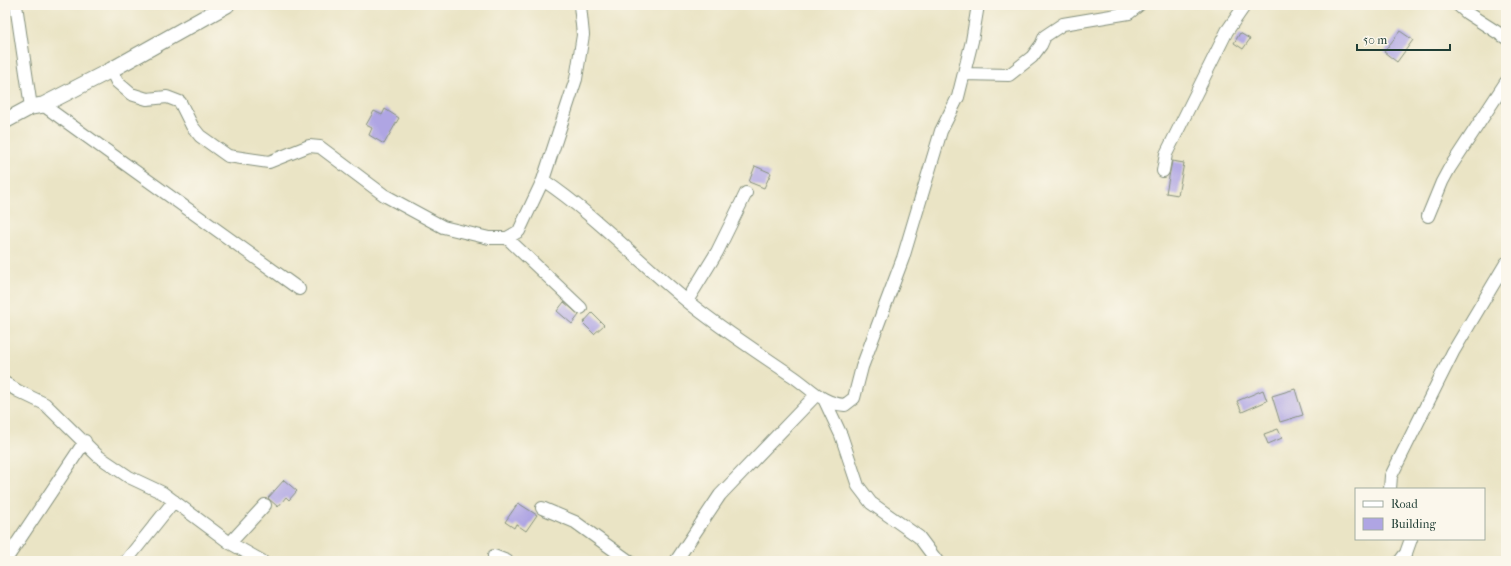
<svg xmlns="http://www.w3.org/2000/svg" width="1511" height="566" font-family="'IM FELL French Canon',serif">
<rect width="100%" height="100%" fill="#fbf7ec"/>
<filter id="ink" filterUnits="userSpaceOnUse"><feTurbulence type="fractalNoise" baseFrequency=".025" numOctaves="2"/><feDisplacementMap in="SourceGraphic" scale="8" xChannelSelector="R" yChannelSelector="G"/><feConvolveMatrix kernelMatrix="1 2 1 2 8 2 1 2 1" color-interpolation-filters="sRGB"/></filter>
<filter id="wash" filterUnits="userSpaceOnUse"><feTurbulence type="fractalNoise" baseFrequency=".012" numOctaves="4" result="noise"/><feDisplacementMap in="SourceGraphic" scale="16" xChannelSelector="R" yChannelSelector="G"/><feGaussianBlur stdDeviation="0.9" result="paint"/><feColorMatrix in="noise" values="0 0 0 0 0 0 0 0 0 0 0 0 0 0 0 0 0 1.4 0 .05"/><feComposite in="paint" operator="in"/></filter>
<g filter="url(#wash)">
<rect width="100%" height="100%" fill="#eae4c5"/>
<g id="blocks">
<!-- building -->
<path fill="#afa5e3" d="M 1400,31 L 1413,40 L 1397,62 L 1384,52 Z
M 1240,33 L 1250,39 L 1243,49 L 1234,43 Z
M 385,109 L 399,118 L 384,144 L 369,135 L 372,128 L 366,125 L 374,111 L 382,115 Z
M 1172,161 L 1184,163 L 1178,195 L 1166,193 Z
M 755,166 L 771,173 L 764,188 L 749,182 Z
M 564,302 L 579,315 L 572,324 L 557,311 Z
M 592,313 L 604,325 L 594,334 L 583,323 Z
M 1295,389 L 1303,415 L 1280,422 L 1272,396 Z
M 1263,390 L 1267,401 L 1242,412 L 1237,401 Z
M 1278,429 L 1282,438 L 1268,444 L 1264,434 Z
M 284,480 L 297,491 L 289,500 L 286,497 L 278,507 L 268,498 Z
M 518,503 L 537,515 L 526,531 L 516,524 L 514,528 L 505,522 Z"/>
</g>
</g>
<g filter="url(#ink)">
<use href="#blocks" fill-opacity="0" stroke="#84907c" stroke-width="1"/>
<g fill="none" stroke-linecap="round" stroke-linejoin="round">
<defs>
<path id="minor" d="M 16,5 L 31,107
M 1458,5 L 1467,13 L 1506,38
M 111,70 L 117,82 L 131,94 L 147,99 L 167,97 L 180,102 L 192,126 L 200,136 L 228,156 L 269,162 L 309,146 L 320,147 L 384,195 L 443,227 L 489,238 L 507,238 L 519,231 L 543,180 L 576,79 L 583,35 L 580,5
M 964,74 L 1009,75 L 1032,57 L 1041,45 L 1045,36 L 1063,24 L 1129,13 L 1139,5
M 43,105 L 299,289
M 1163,171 L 1166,154 L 1227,31 L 1245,5
M 543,180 C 595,215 638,261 687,301 C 720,328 756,351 791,375 C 811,388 820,403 845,405 L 854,398 L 862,367 L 903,258 L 941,131 L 958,97 L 972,41 L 978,5
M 1428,216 L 1442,182 L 1449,169 L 1506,82
M 507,238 L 581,308
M 687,301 L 717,252 L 746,193
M 5,383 L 18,391 L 45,404 L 98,456 L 129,477 L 163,493 L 230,543 L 262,561
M 825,401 L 841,435 L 858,486 L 871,503 L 919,537 L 937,561
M 1390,489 L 1391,476 L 1453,352 L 1506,263
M 542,508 L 575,522 L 629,561
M 230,543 L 265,505
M 494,556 L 507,561
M 5,561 L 85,441
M 126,561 L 174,501
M 676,561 L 720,495 L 816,395
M 1400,561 L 1406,553 L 1411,539"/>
<path id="tertiary" d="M 5,121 L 31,107 L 43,105 L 111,70 L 227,5"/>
</defs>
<!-- minor casing -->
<use href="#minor" stroke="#84907c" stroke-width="14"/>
<!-- tertiary casing -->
<use href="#tertiary" stroke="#84907c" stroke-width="17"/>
<!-- minor -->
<use href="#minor" stroke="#fff" stroke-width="12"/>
<!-- tertiary -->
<use href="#tertiary" stroke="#fff" stroke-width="15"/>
</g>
</g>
<!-- margin -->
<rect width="1511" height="566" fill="none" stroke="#fbf7ec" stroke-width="20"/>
<!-- legend -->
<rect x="1355" y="488" width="130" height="52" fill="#fbf7ec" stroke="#a3ada2"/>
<rect x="1363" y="501" width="20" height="6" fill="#ffffff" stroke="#a3ada2"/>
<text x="1391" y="508" font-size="12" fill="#1f3d34">Road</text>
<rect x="1363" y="518" width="20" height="12" fill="#afa5e3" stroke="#a3ada2"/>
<text x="1391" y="528" font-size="12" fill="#1f3d34">Building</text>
<!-- scale -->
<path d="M1357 44v6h93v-6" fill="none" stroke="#1f3d34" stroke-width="2"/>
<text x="1363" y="44" font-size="12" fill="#1f3d34" stroke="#fbf7ec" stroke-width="3" paint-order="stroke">50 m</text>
</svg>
